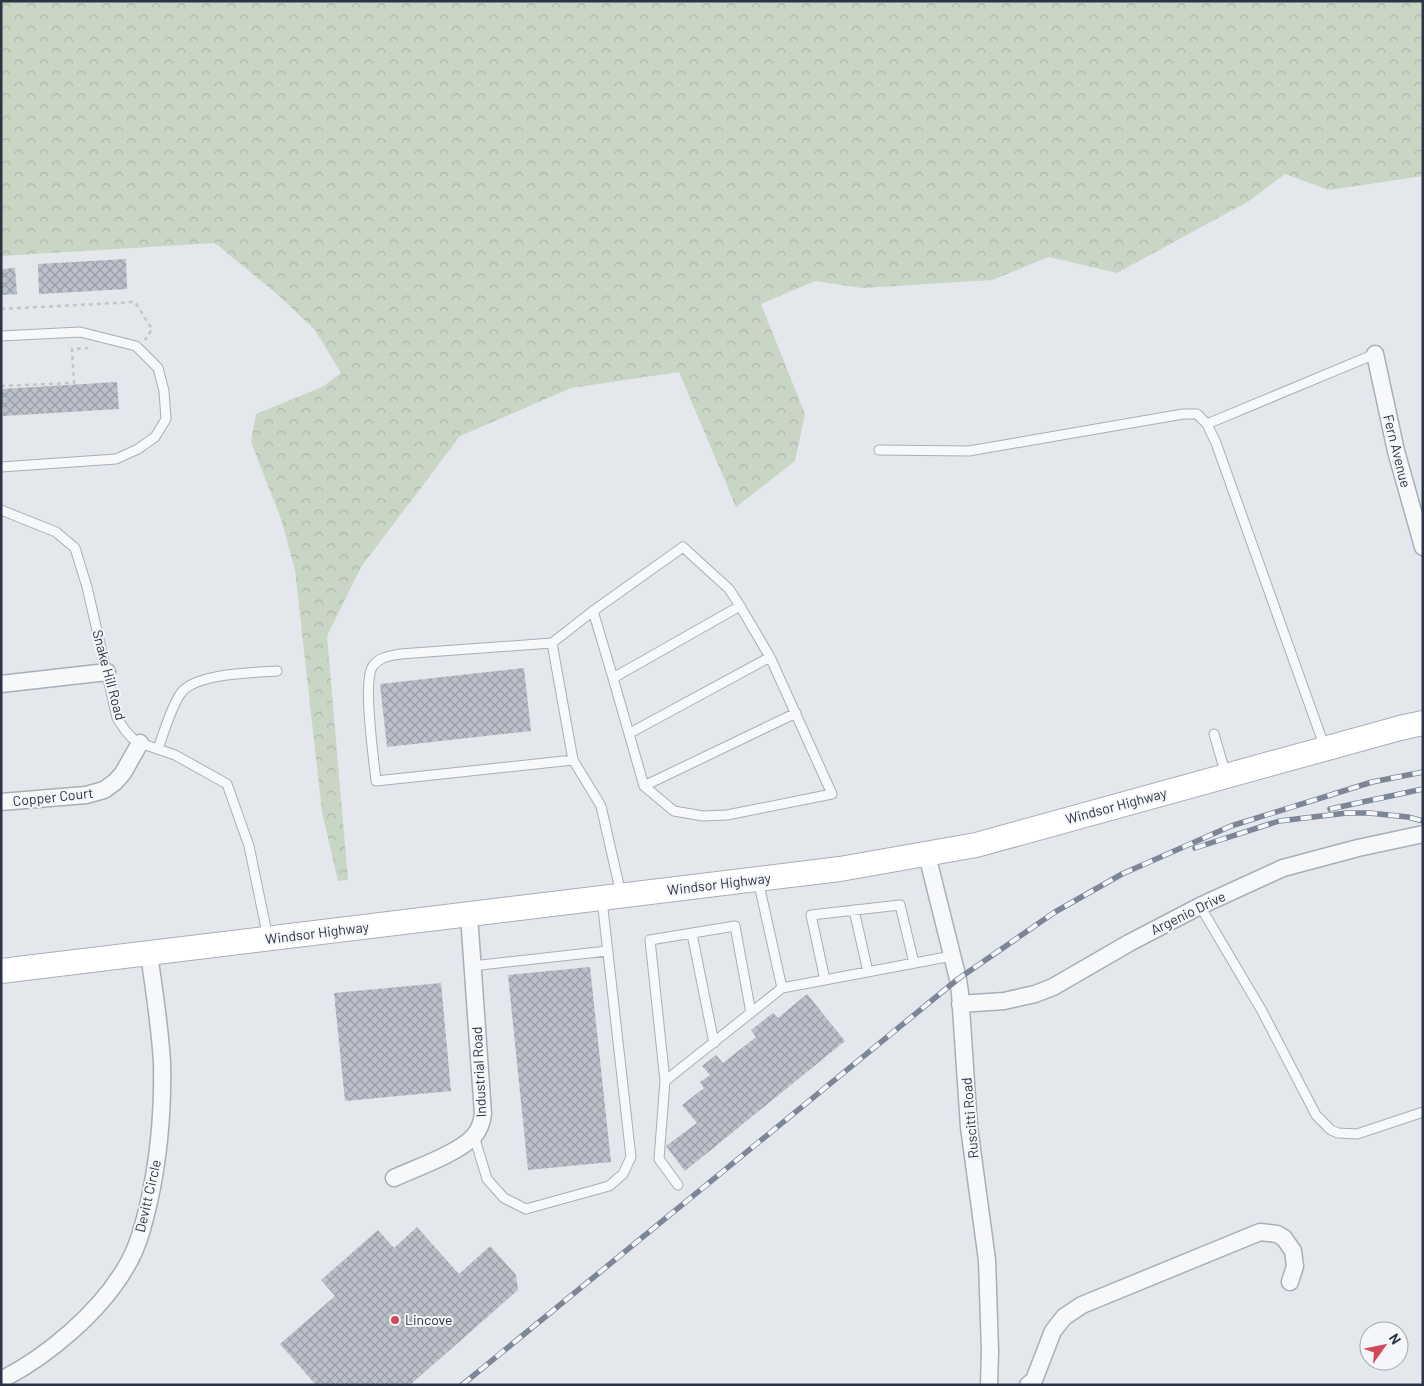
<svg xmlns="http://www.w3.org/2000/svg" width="1424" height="1386" font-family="Barlow,sans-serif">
<defs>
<pattern id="forest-crowns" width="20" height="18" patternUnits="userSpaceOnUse" patternTransform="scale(1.25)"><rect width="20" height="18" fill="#c9d6c5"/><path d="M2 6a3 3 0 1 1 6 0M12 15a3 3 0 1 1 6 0" fill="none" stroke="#adb8ab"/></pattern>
<pattern id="building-cross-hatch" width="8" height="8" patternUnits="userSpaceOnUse" patternTransform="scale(1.25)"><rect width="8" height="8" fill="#bbc0ca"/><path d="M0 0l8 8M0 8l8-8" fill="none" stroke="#989da6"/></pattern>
</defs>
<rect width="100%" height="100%" fill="#e4e7ec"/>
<!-- forest -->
<path fill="url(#forest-crowns)" d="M 1,1 L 1423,1 L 1423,176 L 1329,190 L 1285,174 L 1249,201 L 1117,273 L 1049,257 L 992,280 L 862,288 L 815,281 L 761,304 L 805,414 L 795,461 L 736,507 L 679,372 L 571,388 L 460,436 L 361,567 L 327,636 L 348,880 L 338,881 L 322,812 L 295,570 L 281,519 L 251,442 L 256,414 L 322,387 L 341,373 L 315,330 L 278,295 L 215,243 L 1,256 Z"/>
<!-- building -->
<path fill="url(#building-cross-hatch)" d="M 126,259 L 127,289 L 39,294 L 38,264 Z
M 15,268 L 17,294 L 1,295 L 1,269 Z
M 117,382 L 119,409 L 3,416 L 1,389 Z
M 524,668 L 531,731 L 387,747 L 380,684 Z
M 590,967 L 611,1162 L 528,1170 L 508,975 Z
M 441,983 L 451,1091 L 345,1101 L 334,993 Z
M 807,994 L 845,1041 L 685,1171 L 666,1146 L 697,1123 L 682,1105 L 704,1088 L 700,1082 L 710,1075 L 702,1066 L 716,1055 L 723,1063 L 756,1037 L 751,1030 L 773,1013 L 778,1018 Z
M 417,1227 L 459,1274 L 490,1246 L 516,1275 L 518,1290 L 410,1385 L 316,1385 L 280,1344 L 335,1296 L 321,1280 L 378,1230 L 394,1248 Z"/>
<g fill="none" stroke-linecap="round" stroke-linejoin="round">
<defs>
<path id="service" d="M 1,336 L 80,332 L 136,346 L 158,368 L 164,391 L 166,419 L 155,437 L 138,449 L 116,459 L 1,467
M 1207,424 L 1375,354
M 879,450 L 969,451 L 1183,414 L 1197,414 L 1207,424 L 1216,443 L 1325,748
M 1,510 L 56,532 L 75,548 L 87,587 L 117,718 L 125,730 L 132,738 L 140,743 L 175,755 L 227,784 L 249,846 L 268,938
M 593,611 L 613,678
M 552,643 L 400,654 C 390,656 379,657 373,666 C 362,680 374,760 376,781 L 573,760
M 630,733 L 770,657
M 1214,734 L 1226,775
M 158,749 C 164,732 171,707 181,693 C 196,673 253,673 277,671
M 644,786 L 796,713
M 758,880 L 782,988 L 952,956
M 621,894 L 601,806 L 573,760 L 552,643 L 593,611 L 683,547 L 729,589 L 740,606 L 770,657 L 832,794 L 727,815 L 703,816 L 674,811 L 644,786 L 613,678 L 740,606
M 1200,906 L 1262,1011 L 1316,1115 L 1331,1130 L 1338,1133 L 1357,1134 L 1423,1112
M 854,910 L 868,972
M 692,934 L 714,1043
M 472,966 L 607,951
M 825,980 L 811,915 L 900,905 L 914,963
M 751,1013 L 735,926 L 650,940 L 665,1081 L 782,988
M 665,1081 L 659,1159 L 678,1185
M 474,1136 L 487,1179 L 504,1198 L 526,1209 L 609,1186 L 623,1174 L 631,1157 L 602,900"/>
<path id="minor" d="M 1375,354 L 1396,451 L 1423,547
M 1,684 L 107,672
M 1,802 L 86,795 L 104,790 L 115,782 L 123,773 L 140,743
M 927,855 L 958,979 L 960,993 L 969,1127 L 987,1260 L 990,1351 L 989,1385
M 960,1004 L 1004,1001 L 1035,994 L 1053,987 L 1129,943 L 1200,906 L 1283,868 L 1358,848 L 1423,834
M 394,1178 C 416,1168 459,1153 474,1136 C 480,1129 482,1122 483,1114 L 469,915
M 1,1380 C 48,1356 100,1312 126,1267 C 138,1248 144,1223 149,1202 C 159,1157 163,1109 162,1063 C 160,1026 154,990 149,954
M 1028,1385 L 1034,1380 L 1053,1331 L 1064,1317 L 1082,1305 L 1260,1232 L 1277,1234 L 1284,1238 L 1293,1251 L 1295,1266 L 1290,1282"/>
<path id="secondary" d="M 1,971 L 840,869 L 976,845 L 1400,728 L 1423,723"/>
</defs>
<!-- service casing -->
<use href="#service" stroke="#a9aeb7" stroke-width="11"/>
<!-- minor casing -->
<use href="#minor" stroke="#a9aeb7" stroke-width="19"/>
<!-- secondary casing -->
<use href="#secondary" stroke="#a9aeb7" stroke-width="26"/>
<!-- path -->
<path stroke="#c2c5cb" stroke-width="2.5" stroke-dasharray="4 4" stroke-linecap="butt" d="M 1,309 L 135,302 L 152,329 L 145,340
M 1,386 L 74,383 L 72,349 L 88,348"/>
<!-- service -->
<use href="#service" stroke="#f7f8fa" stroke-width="9"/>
<!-- minor -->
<use href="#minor" stroke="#f7f8fa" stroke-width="16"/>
<!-- secondary -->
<use href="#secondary" stroke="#fff" stroke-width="24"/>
<defs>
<path id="rail" d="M 1330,809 L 1423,789
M 1195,848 L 1279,821 L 1347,813 L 1369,813 L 1408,817 L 1423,821
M 462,1385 L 958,979 L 1055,912 L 1122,874 L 1231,826 L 1372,782 L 1423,772"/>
</defs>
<!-- rail casing -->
<use href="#rail" stroke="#7d8696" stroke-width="5.5"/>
<!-- rail -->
<use href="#rail" stroke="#f4f6f9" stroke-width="4" stroke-dasharray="11" stroke-linecap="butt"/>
</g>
<!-- markers -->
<circle fill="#d1495b" stroke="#f4f6f9" stroke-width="2" cx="395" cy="1320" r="5"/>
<g text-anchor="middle" stroke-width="4" stroke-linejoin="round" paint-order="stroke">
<!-- street labels -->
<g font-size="14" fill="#2b3445" stroke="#f4f6f9">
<text transform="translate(1397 451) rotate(76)" y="5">Fern Avenue</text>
<text transform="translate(109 675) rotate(75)" y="5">Snake Hill Road</text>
<text transform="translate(53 797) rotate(-6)" y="5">Copper Court</text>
<text transform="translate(1116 806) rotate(-15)" y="5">Windsor Highway</text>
<text transform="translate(719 884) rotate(-7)" y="5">Windsor Highway</text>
<text transform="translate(1188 913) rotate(-26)" y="5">Argenio Drive</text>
<text transform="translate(317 933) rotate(-7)" y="5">Windsor Highway</text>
<text transform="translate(479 1072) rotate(-93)" y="5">Industrial Road</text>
<text transform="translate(970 1118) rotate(-95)" y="5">Ruscitti Road</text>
<text transform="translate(148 1196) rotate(-77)" y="5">Devitt Circle</text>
</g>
<!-- poi labels -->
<g font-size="14" fill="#2b3445" stroke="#f4f6f9" text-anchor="start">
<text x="405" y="1325">Lincove</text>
</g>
</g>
<!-- border -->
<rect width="1424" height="1386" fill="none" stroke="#2b3445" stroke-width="5"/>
<!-- north arrow -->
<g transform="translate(1384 1346) rotate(57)"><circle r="24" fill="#f4f6f9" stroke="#a4a8b1"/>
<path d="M0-4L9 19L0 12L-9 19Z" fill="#d1495b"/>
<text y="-8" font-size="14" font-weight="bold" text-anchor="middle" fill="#2b3445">N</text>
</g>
</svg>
